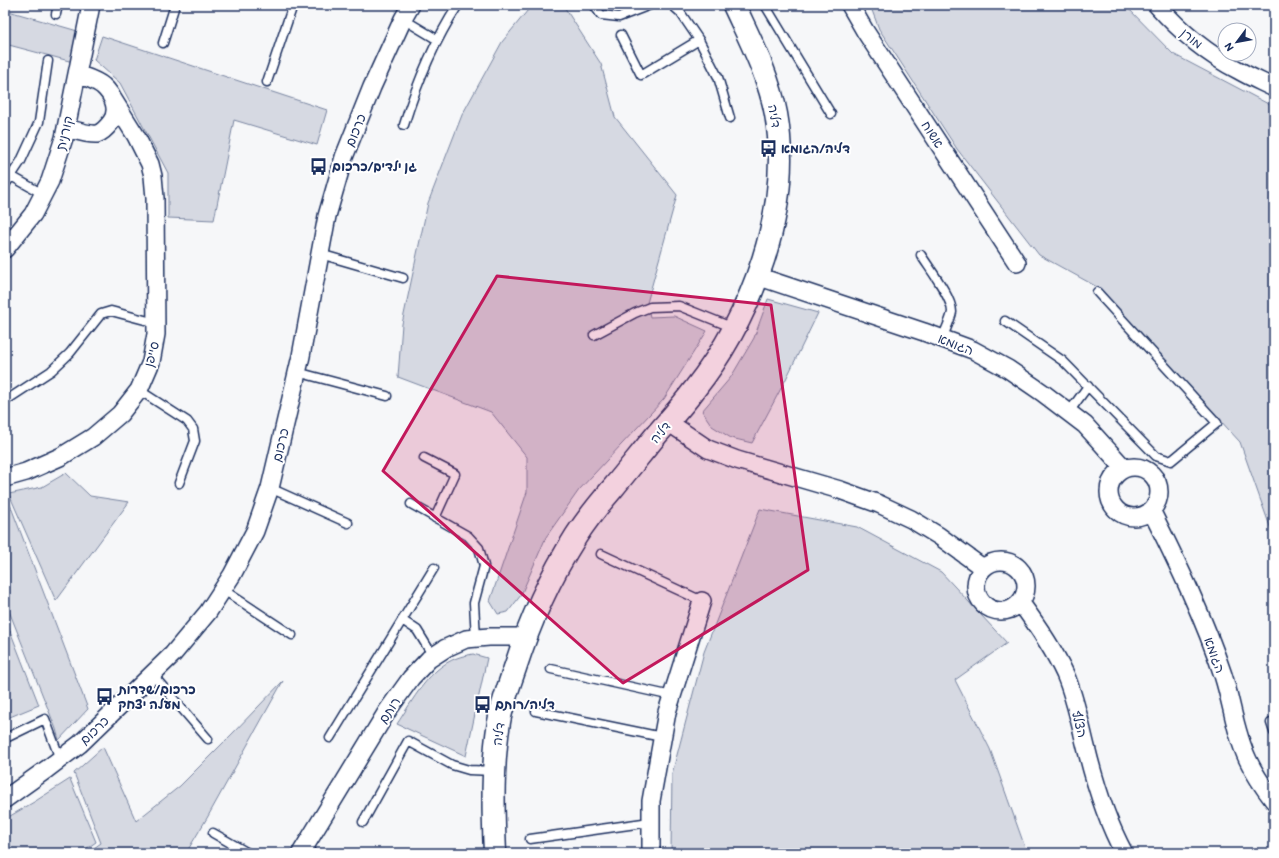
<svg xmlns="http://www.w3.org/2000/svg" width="1279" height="858" font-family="Itim,'Playpen Sans Hebrew',sans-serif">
<rect width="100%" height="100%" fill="#f6f7f9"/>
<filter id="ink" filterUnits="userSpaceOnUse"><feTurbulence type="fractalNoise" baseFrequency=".025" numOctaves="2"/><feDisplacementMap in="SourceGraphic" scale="8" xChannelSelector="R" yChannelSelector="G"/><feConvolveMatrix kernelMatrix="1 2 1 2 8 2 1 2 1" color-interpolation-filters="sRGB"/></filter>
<g filter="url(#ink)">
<!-- green -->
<path fill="#d6d9e2" stroke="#7884a0" d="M 532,5 L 563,5 L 601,64 L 615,117 L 677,195 L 647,303 L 650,317 L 674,316 L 707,331 L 664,399 L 579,490 L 546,537 L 521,595 L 508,612 L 498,614 L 490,601 L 527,492 L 527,457 L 491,412 L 398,377 L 402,324 L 428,203 L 462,115 L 502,42 Z
M 870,5 L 1125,5 L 1173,54 L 1274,107 L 1274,538 L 1240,442 L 1099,288 L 1039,255 L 957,149 L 879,29 Z
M 5,10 L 81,32 L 73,62 L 5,44 Z
M 102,36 L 327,110 L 317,145 L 234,120 L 214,220 L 168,218 L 168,173 L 120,83 L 94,60 Z
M 768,299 L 818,313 L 786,379 L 752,443 L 731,438 L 712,426 L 702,411 L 731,377 L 754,338 Z
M 66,473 L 90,496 L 129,502 L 56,601 L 9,494 L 42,487 Z
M 5,494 L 6,494 L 88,709 L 59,740 L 56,729 L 5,601 Z
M 760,509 L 857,527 L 941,572 L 1007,643 L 955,680 L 990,749 L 1027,853 L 671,853 L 672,774 L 704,652 Z
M 5,618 L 39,705 L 5,719 Z
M 473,654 L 487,658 L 466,756 L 397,724 C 413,700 429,668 457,658 C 462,656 468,655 473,654 Z
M 283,681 L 207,818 L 186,853 L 87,853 L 101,843 L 74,773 L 103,747 L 136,821 L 180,786 L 232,734 Z
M 70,779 L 96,842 L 80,853 L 8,853 L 5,847 L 5,819 L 34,802 Z"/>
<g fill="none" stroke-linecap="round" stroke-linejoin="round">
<defs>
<path id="lane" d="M 594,5 L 601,15 L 619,17 L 650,5
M 672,5 L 680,12 L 699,40 L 718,77 L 730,118
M 765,5 L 831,114
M 56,14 L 58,5
M 403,19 L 438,40
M 621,35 L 641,75 L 699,40
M 163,43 L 175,5
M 267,82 L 293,5
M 404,125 C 417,83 434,42 458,5
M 11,176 L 43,194
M 5,185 L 21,161 L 39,122 L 48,61
M 320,254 L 403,278
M 921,255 C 929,268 952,297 952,312 C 951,319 945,331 942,339
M 1005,321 L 1063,361 L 1156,456 L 1171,461 L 1217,423 L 1097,292
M 594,335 L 635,313 L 650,307 L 679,306 L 734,328
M 297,372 L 387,396
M 139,390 L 187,421 L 193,429 L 195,441 L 179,483
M 5,401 L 51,371 L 70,353 L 101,314 L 111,311 L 156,323
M 1069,412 L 1088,386
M 424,458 L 455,474 L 435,518
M 270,488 L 348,523
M 411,504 L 468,536 L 479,548 L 484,566 L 474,603 L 476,638
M 601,554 L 702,601
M 222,589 L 292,635
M 402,620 L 417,630 L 433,656
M 551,669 L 672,696
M 152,674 L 208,739
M 536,711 L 662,737
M 1271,723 L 1274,732
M 5,737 L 8,737 L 45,719 L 60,759
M 330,738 L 434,568
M 363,822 L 408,741 L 452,765 L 469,770 L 494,771
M 213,833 L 248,853
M 530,839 L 650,822"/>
<path id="street" d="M 850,5 L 865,31 L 1017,263
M 1157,5 C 1180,31 1207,54 1238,70 C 1250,77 1262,82 1274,88
M 66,128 C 74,130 89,135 97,134 C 103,132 108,126 111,122 C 120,110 113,95 103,86 C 96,80 85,77 77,74
M 5,249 L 33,214 L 50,181 L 64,138 L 91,5
M 757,276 L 924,332 L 973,350 L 1008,369 L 1043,393 L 1085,425 L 1124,468
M 668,422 L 708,449 L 737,460 L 840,490 L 879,504 L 911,519 L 939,536 L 983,568
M1109 492a25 25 0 1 1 50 0a25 25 0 1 1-50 0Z
M 5,478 L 26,472 L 62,456 L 93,437 L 120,414 L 139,390 L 151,362 L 156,334 L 155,198 L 153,176 L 150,164 L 136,136 L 111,96
M 1151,510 C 1178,564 1204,618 1223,675 C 1232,703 1235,733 1248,760 C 1255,775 1264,788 1274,801
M976 586a25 25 0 1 1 50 0a25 25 0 1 1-50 0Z
M 1020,602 C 1037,625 1053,648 1065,674 C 1075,697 1080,723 1086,747 C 1095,784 1106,820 1124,853
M 5,799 L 47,769 L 80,744 L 173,654 L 208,612 L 232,575 L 255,531 L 270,488 L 301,356 L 327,216 L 344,157 L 372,87 L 403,19 L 411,5
M 301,853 L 388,710 L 411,678 L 429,659 L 446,648 L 466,639 L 489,637 L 526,637
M 651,853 L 651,801 L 667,712 L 702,601"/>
<path id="secondary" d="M 495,853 C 493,809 492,765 499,722 C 502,704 509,685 515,668 C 530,621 550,577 576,536 C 587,519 600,503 613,488 C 628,470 643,451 658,433 C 670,419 683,405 694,390 C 752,317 793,208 776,114 C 769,76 750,40 734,5"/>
</defs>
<!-- lane casing -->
<use href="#lane" stroke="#1b2f5e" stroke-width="11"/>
<!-- street casing -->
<use href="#street" stroke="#1b2f5e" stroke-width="20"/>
<!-- secondary casing -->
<use href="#secondary" stroke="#1b2f5e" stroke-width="25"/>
<!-- lane -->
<use href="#lane" stroke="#fff" stroke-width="8"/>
<!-- street -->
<use href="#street" stroke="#fff" stroke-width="17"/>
<!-- secondary -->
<use href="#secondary" stroke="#fff" stroke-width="22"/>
</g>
</g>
<!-- marked area -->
<path fill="#c2185b" fill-opacity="0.2" stroke="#c2185b" stroke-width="3" stroke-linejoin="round" d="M 497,276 L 771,305 L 808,570 L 623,683 L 383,471 Z"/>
<!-- icons -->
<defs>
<symbol id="bus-bare" viewBox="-9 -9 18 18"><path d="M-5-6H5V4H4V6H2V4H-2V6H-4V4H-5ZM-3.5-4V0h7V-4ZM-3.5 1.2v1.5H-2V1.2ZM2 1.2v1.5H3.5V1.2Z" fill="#1b2f5e" stroke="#fff" stroke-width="2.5" paint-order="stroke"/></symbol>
</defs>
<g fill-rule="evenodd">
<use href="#bus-bare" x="756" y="136" width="25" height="25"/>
<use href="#bus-bare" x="306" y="154" width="25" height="25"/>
<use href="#bus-bare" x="92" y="684" width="25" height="25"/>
<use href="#bus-bare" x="470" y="692" width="25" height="25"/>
</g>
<g text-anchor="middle" stroke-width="4" stroke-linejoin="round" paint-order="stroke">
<!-- street labels -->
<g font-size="13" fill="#1b2f5e" stroke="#fff">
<text transform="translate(1192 38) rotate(39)" y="5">מורן</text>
<text transform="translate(775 116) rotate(80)" y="5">דליה</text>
<text transform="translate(355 130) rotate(-68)" y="5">כרכום</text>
<text transform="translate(64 133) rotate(-76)" y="5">קורנית</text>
<text transform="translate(933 134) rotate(57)" y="5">אשוח</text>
<text transform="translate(956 344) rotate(21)" y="5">הגומא</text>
<text transform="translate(151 354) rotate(-75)" y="5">סייפן</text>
<text transform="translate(660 432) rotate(-50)" y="5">דליה</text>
<text transform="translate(280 445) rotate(-77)" y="5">כרכום</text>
<text transform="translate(1215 655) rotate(70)" y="5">הגומא</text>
<text transform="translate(389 710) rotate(-57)" y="5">רותם</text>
<text transform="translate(1080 724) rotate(76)" y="5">הצלף</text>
<text transform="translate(94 730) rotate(-44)" y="5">כרכום</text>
<text transform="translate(498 734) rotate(-82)" y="5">דליה</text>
</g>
<!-- poi labels -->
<g font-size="13" font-weight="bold" fill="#1b2f5e" stroke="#fff" text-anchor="start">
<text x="781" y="153">דליה/הגומא</text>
<text x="332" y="171">גן ילדים/כרכום</text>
<text x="118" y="694">כרכום/שדרות<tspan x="118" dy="15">מעלה יצחק</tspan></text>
<text x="495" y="709">דליה/רותם</text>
</g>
</g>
<!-- margin -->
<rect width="1279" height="858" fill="none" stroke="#fff" stroke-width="20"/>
<rect x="10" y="10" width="1259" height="838" fill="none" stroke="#1b2f5e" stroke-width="1.5" filter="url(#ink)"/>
<!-- north arrow -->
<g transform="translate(1237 42) rotate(238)"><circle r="19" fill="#ffffff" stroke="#a4acbf"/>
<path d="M0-3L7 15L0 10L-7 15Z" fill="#1b2f5e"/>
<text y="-6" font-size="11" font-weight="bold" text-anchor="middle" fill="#1b2f5e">N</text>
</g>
</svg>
